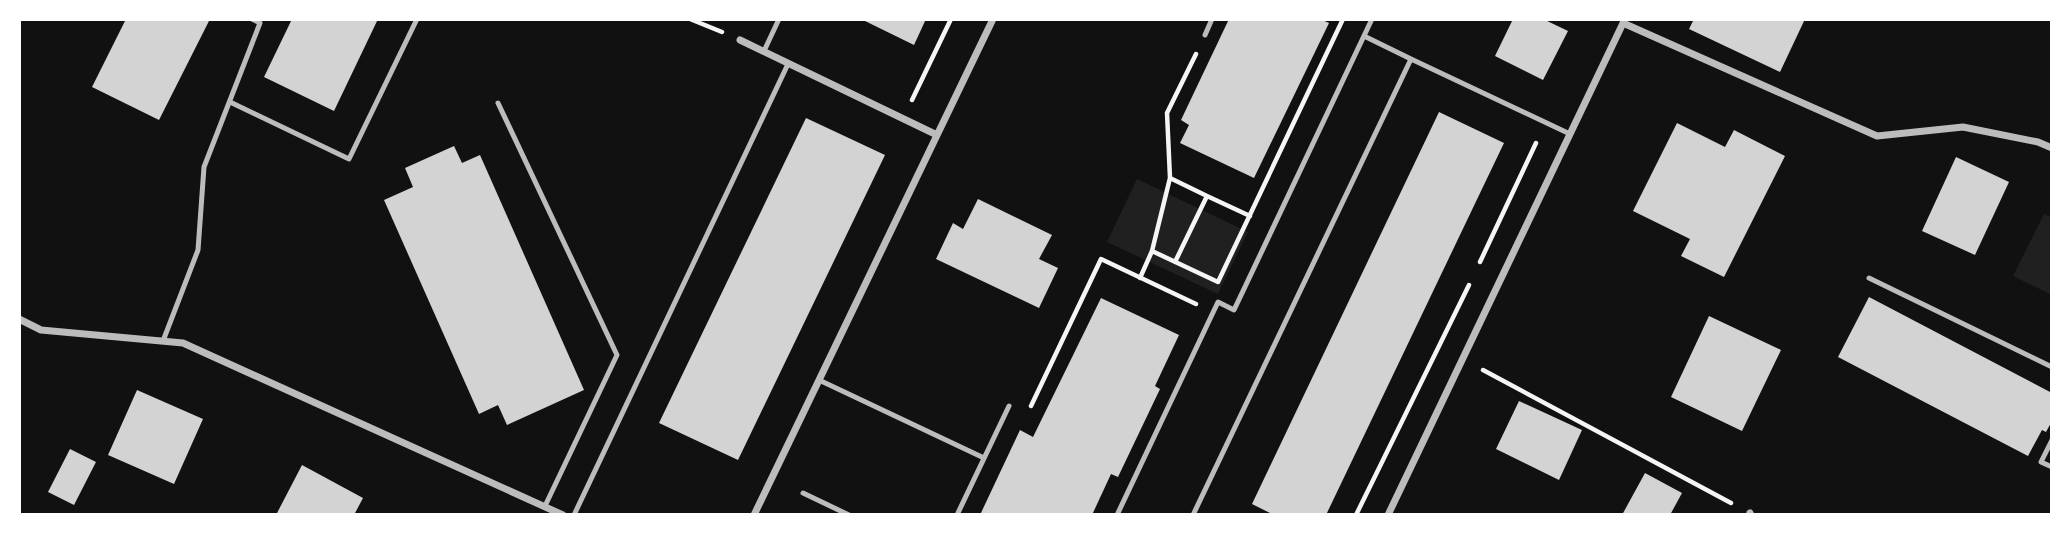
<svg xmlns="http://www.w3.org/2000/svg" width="2071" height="534" font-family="'Sofia Sans Condensed',sans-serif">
<rect width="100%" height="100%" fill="#111"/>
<!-- green -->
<path fill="#202020" d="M 1137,179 L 1248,232 L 1218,294 L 1107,242 Z
M 2044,214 L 2052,218 L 2052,295 L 2013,276 Z"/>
<!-- building -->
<path fill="#d3d3d3" d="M 126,19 L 209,21 L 159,120 L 92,87 Z
M 292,19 L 378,19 L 334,111 L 264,77 Z
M 866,19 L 926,19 L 914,45 L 865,21 Z
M 1229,19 L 1320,19 L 1329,23 L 1254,178 L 1180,143 L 1189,125 L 1181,120 Z
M 1513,19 L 1543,19 L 1568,31 L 1543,80 L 1495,56 Z
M 1694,19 L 1805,19 L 1780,72 L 1689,29 Z
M 1439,112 L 1504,143 L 1326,515 L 1274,515 L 1252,504 Z
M 806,118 L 885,155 L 738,460 L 659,423 Z
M 1677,123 L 1725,147 L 1734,130 L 1785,156 L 1724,277 L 1681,256 L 1690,239 L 1633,211 Z
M 454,146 L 462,163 L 480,155 L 584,390 L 507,425 L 498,405 L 479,414 L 384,200 L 413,187 L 405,168 Z
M 1956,157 L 2009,182 L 1975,255 L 1922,231 Z
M 978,199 L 1052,235 L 1039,259 L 1058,268 L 1039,308 L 936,259 L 953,223 L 963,229 Z
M 1869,297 L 2052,393 L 2052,421 L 2046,432 L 2042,430 L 2028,456 L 1838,357 Z
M 1101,298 L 1179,335 L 1155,386 L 1160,389 L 1118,477 L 1111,474 L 1092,515 L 980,515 L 1020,430 L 1033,437 Z
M 1709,316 L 1781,350 L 1742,431 L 1671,397 Z
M 137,390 L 203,419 L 174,484 L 108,455 Z
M 1519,401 L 1582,430 L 1559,480 L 1496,449 Z
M 70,449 L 96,462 L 74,505 L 48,492 Z
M 302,465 L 363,498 L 354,515 L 276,515 Z
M 1645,473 L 1682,493 L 1670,515 L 1622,515 Z"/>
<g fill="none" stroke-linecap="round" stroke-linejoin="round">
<!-- path -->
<path stroke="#f5f5f5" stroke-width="4.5" d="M 690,19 L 722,32
M 912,100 L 951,19
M 1170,178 L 1207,196
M 1152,251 L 1170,178 L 1167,113 L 1196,54
M 1175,262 L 1207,196 L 1250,216
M 1480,262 L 1536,143
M 1140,278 L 1152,251 L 1218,282 L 1343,19
M 1483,370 L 1731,503
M 1031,406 L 1101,259 L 1196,304
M 1356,515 L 1469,285"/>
<!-- service -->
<path stroke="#bcbcbc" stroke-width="5" d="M 1205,35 L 1212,19
M 1364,36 L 1411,59
M 764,51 L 779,19
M 230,102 L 349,159 L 417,19
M 498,103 L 617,355 L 545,506
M 1869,278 L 2052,367
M 163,341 L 198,250 L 204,167 L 260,23 L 252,19
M 819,380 L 984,458
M 2052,440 L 2041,462 L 2052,467
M 803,493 L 849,515
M 574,515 L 788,64
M 957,515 L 1009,406
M 1117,515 L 1218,302 L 1234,310 L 1372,19
M 1193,515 L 1411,59 L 1570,134"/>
<!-- minor -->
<path stroke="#bcbcbc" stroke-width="7" d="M 1623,23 L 1877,136 L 1963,127 L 2038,142 L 2052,148
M 740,40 L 937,135
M 19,319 L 41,330 L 183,343 L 563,515
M 1750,513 L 1751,515
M 754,515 L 993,19
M 1388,515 L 1625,19"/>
</g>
<!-- border -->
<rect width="2071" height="534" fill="none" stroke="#ffffff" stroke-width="42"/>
</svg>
